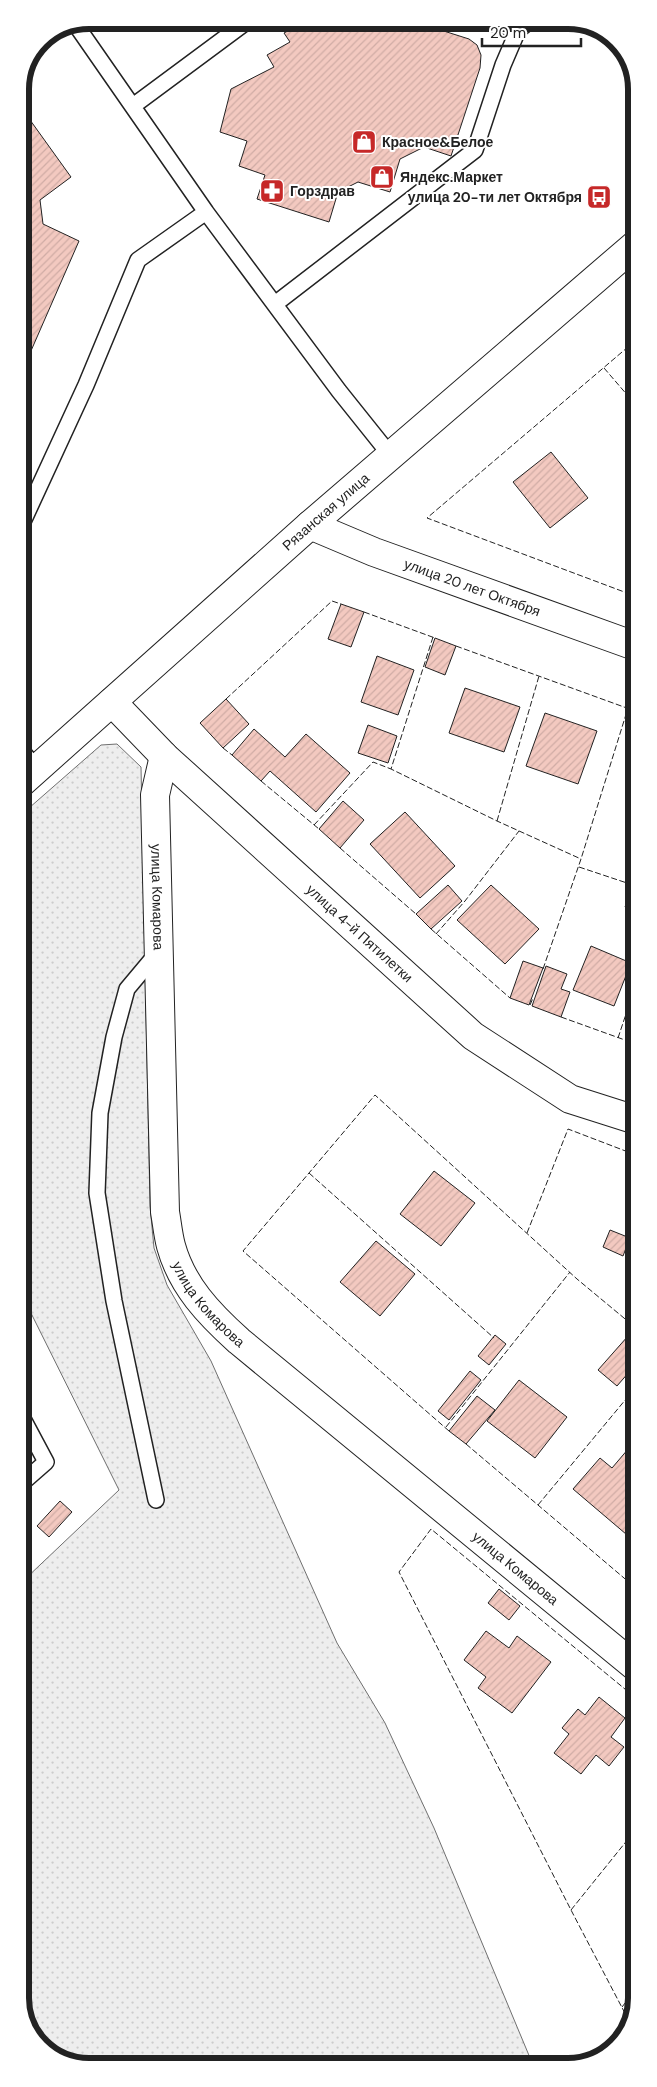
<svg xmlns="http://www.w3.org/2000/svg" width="657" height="2087" font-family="'DM Sans',sans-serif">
<defs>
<pattern id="grass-dots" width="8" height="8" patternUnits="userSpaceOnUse" patternTransform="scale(1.25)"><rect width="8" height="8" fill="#eee"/><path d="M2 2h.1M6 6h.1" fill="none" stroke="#ccc" stroke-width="1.8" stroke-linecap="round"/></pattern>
<pattern id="building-hatch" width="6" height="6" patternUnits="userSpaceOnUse" patternTransform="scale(1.25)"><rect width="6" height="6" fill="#f3c9c0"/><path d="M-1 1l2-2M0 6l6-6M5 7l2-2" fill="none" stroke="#d0aca5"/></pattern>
</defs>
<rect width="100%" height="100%" fill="#fff"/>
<!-- grass -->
<path fill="url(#grass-dots)" stroke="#6f6f6f" d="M 117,744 L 141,767 L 150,1206 L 154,1248 L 167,1285 L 211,1361 L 337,1643 L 385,1723 L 434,1828 L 533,2065 L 84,2067 L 44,2050 L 22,2016 L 22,1582 L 119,1490 L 21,1293 L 21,815 L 101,745 Z"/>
<!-- building -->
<path fill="url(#building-hatch)" stroke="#222" d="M 308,20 L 325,20 L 326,23 L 332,20 L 346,20 L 349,25 L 359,20 L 409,20 L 469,39 L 477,45 L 481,55 L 480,68 L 451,156 L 424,147 L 400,159 L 390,192 L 358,182 L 338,192 L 329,222 L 257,199 L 265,175 L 239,166 L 247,141 L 220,132 L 231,89 L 274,67 L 267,55 L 290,42 L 284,33 Z
M 20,106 L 71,177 L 40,200 L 43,224 L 79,241 L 20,376 Z
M 551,452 L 588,498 L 550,528 L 513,482 Z
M 635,467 L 635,483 L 627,473 Z
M 341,604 L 364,612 L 351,647 L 328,639 Z
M 435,638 L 456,646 L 445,675 L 425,667 Z
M 377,656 L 414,670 L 398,715 L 361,702 Z
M 465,688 L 520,707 L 504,752 L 449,733 Z
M 226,699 L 249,724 L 223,748 L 200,723 Z
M 545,713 L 597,731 L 578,784 L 526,766 Z
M 368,725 L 397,736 L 388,763 L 358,753 Z
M 254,729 L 285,757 L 306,734 L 350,773 L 316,812 L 270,771 L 261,781 L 232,755 Z
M 343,801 L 364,820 L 340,848 L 319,829 Z
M 405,812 L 455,866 L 420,898 L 370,844 Z
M 448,885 L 462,901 L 431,929 L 416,914 Z
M 491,885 L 539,929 L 505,964 L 457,920 Z
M 633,886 L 636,887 L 636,911 L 625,907 Z
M 591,946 L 631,963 L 614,1006 L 573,990 Z
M 523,961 L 543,968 L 529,1005 L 510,998 Z
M 546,966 L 567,974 L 561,989 L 570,992 L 561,1017 L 532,1006 Z
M 636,1012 L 636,1029 L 630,1027 Z
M 434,1171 L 475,1203 L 441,1246 L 400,1214 Z
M 610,1230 L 630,1238 L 623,1256 L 603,1247 Z
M 376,1241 L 415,1274 L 380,1316 L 340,1282 Z
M 495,1335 L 506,1344 L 489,1365 L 478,1356 Z
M 628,1336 L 636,1344 L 636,1364 L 617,1386 L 598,1370 Z
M 470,1371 L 481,1380 L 449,1420 L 438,1411 Z
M 519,1380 L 567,1417 L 535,1458 L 487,1421 Z
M 477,1396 L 495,1410 L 466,1444 L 449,1431 Z
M 629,1448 L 636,1454 L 636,1536 L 633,1540 L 573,1489 L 600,1458 L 612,1468 Z
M 60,1501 L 72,1512 L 49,1537 L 37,1526 Z
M 499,1589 L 520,1606 L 509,1620 L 488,1603 Z
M 486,1631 L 509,1648 L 517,1636 L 551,1662 L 512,1713 L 478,1688 L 486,1677 L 464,1660 Z
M 599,1697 L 625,1718 L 611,1737 L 624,1747 L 609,1766 L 596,1755 L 581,1774 L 554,1753 L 569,1734 L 562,1728 L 578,1709 L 585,1715 Z"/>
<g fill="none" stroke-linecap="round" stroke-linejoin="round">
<defs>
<path id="service" d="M 76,25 L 206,212 L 339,391 L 391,456
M 518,30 L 531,20
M 133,106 L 249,20
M 275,304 L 475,150 L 503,65 L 518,30 L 481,20
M 21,526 L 86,385 L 138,260 L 206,212
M 21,750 L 36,768
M 22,1417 L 46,1462 L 22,1483
M 156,1500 L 114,1301 L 97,1193 L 100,1113 L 114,1037 L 127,989 L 158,952"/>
<g id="minor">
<path id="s1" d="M 310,525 L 374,552 L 635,646"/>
<path id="s2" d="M 112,702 L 164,756 L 473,1036 L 570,1099 L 636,1120"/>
<path id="s3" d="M 164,756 L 155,795 L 165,1212 C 167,1223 168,1235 171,1246 C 182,1286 209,1314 239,1341 L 637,1668"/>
</g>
<g id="secondary">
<path id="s4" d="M 21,783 L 310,525 L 635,245"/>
</g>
</defs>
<!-- service casing -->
<use href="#service" stroke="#222" stroke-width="18"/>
<!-- minor casing -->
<use href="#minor" stroke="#222" stroke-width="30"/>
<!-- secondary casing -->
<use href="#secondary" stroke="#222" stroke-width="30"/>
<!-- service -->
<use href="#service" stroke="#fff" stroke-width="15"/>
<!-- minor -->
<use href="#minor" stroke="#fff" stroke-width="28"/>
<!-- secondary -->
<use href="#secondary" stroke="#fff" stroke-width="28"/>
<!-- fence -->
<path stroke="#222" stroke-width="1" stroke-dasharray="6 2.5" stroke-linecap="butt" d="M 635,341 L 427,518 L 635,596
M 604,368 L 635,404
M 364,612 L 435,638
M 433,637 L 391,769 L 497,821 L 581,859
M 456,646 L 635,711
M 226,699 L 332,601 L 341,604
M 223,748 L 232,755
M 261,781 L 319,829
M 497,821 L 539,676
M 314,825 L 373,762 L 391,769
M 340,848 L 416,914
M 579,867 L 636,886
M 431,929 L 510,998
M 436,934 L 465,901 L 519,831
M 543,969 L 581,859 L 628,708
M 530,1005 L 533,998
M 561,1017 L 636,1044
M 618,1038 L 636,984
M 309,1173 L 494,1338
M 527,1233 L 568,1129 L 636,1155
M 446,1427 L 570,1272
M 449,1431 L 243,1251 L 375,1095 L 577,1279 L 636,1328
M 466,1444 L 637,1589
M 538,1505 L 636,1387
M 571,1910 L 637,1828
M 622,2007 L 637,1988
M 629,2021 L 571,1910 L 399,1572 L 431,1529 L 637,1699"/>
</g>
<!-- icons -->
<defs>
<symbol id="shop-square" viewBox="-11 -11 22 22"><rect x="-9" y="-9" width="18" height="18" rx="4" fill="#c62828" stroke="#fff"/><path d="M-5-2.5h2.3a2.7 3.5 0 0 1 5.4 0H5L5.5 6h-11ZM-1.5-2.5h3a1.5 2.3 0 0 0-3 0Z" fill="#fff"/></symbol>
<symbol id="pharmacy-square" viewBox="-11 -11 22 22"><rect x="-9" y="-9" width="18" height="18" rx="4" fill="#c62828" stroke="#fff"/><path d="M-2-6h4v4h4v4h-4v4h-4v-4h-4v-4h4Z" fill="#fff"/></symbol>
<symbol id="bus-square" viewBox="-11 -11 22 22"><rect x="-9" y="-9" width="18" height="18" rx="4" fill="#c62828" stroke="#fff"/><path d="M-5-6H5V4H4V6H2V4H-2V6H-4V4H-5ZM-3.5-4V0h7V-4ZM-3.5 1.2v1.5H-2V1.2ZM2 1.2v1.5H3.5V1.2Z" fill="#fff"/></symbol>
</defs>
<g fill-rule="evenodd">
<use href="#shop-square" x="350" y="128" width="28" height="28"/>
<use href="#shop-square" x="368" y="163" width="28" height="28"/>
<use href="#pharmacy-square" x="258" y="177" width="28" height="28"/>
<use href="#bus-square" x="585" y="183" width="28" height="28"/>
</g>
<g text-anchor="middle" stroke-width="4" stroke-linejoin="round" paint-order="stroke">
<!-- poi labels -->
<g font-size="14" font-weight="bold" fill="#222" stroke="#fff" text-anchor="start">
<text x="382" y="147">Красное&amp;Белое</text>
<text x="400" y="182">Яндекс.Маркет</text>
<text x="290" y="196">Горздрав</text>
<text x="582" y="202" text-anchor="end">улица 20-ти лет Октября</text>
</g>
<!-- street labels -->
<g font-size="14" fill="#222" stroke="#fff">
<text dy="5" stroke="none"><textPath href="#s4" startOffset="408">Рязанская улица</textPath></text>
<text dy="5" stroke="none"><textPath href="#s1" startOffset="174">улица 20 лет Октября</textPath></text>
<text dy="5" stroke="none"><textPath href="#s3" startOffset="142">улица Комарова</textPath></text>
<text dy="5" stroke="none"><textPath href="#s2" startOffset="339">улица 4-й Пятилетки</textPath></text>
<text dy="5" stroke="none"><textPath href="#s3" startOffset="562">улица Комарова</textPath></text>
<text dy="5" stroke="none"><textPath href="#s3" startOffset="968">улица Комарова</textPath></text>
</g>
</g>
<!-- crop -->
<path d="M0 0H657V2087H0ZM89 29H568A60 60 0 0 1 628 89V1998A60 60 0 0 1 568 2058H89A60 60 0 0 1 29 1998V89A60 60 0 0 1 89 29Z" fill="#fff" fill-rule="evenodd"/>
<path fill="none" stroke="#222" stroke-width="6" d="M89 29H568A60 60 0 0 1 628 89V1998A60 60 0 0 1 568 2058H89A60 60 0 0 1 29 1998V89A60 60 0 0 1 89 29Z"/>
<!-- scale -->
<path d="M482 38v8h99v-8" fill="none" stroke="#222222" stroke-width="2.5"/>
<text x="490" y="38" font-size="15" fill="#222222" stroke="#ffffff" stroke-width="4" paint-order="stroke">20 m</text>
</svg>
